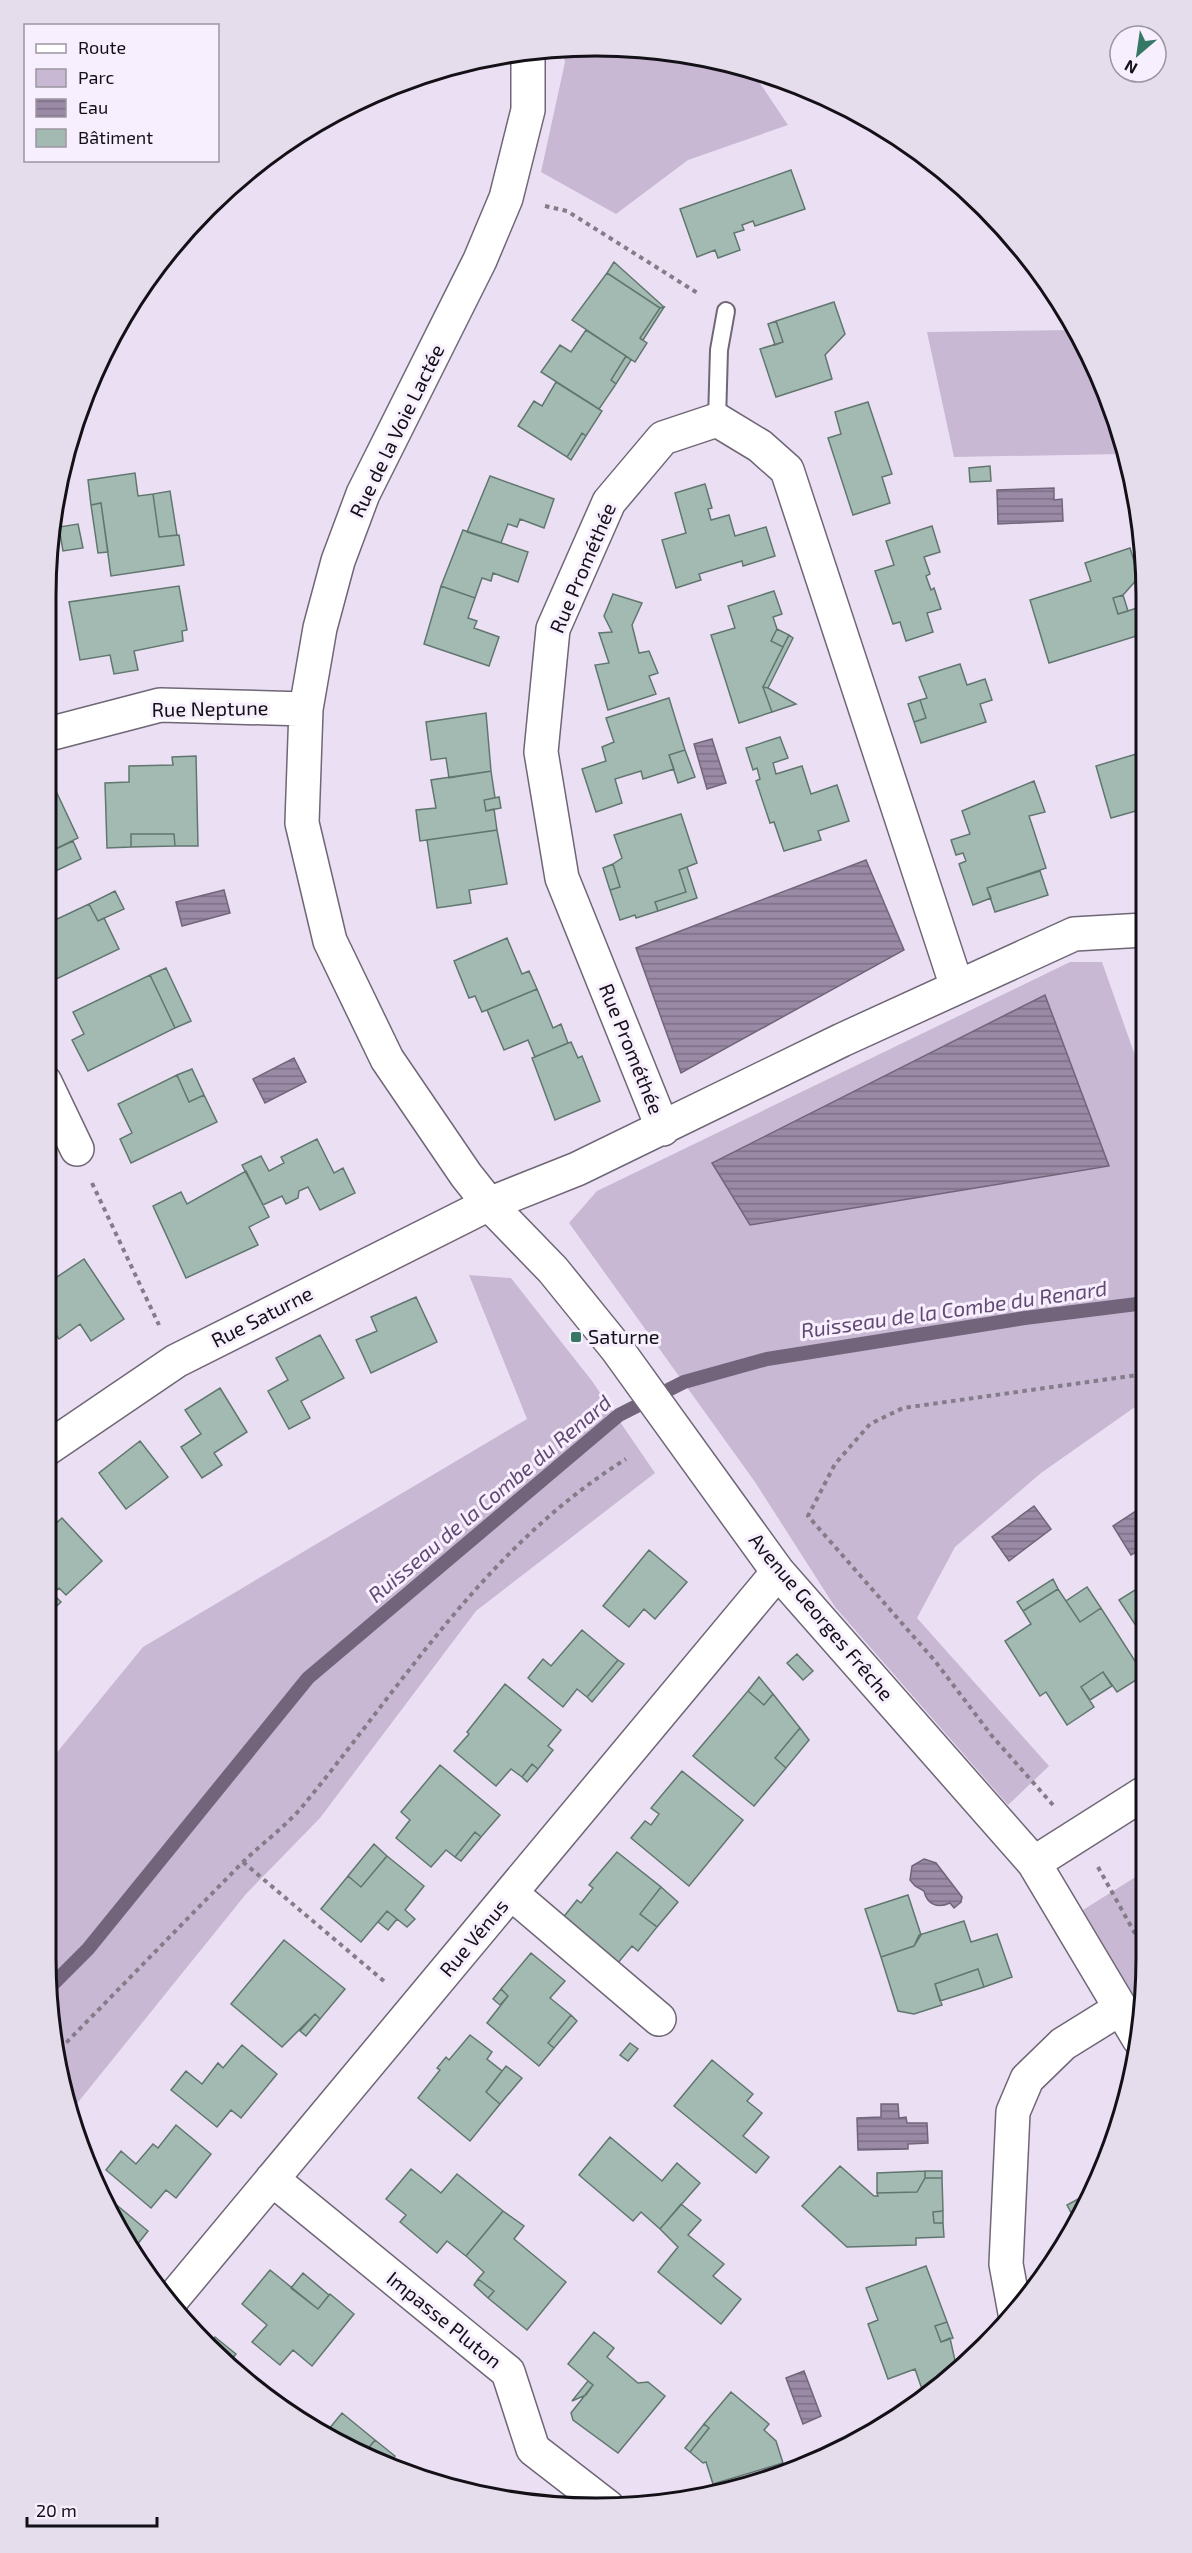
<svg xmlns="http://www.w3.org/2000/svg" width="1192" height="2553" font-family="'Exo 2',sans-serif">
<defs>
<pattern id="water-rules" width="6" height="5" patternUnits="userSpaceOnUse" patternTransform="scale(1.5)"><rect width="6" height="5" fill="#9a8aa6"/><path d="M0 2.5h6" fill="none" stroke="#7c6f86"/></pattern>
</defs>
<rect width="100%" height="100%" fill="#ebe0f3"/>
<!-- green -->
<path fill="#c8b8d4" d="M 596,45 L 703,56 L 751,70 L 788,125 L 688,160 L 616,214 L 541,172 L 565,62 L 562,48 Z
M 1073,330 L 1105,385 L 1123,454 L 954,457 L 927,332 Z
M 1070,962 L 1102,962 L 1144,1081 L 1145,1400 L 1041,1473 L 955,1547 L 917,1618 L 1049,1766 L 1008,1805 L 835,1607 L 755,1482 L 569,1223 L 597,1191 Z
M 469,1275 L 511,1278 L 592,1381 L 655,1473 L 476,1611 L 320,1818 L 246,1894 L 71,2111 L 45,1957 L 45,1767 L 143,1647 L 527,1419 Z
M 1137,1876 L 1147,1892 L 1147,1957 L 1142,2009 L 1083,1910 Z"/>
<!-- water -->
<path fill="url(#water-rules)" stroke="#72657b" stroke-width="1.5" d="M 1054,488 L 1054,500 L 1062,499 L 1063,521 L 998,524 L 997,490 Z
M 712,739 L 726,783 L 707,789 L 694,744 Z
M 866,860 L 904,950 L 681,1073 L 636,948 Z
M 224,890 L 230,913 L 182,926 L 176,902 Z
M 1045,995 L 1109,1166 L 750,1225 L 712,1163 Z
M 294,1058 L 306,1082 L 265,1103 L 253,1079 Z
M 1145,1505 L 1146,1546 L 1131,1555 L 1113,1526 Z
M 1034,1506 L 1051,1529 L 1009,1561 L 992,1537 Z
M 924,1859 L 936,1863 L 962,1897 L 961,1902 L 954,1908 L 950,1903 C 937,1909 927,1904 924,1891 L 915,1886 L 910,1880 L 912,1866 Z
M 881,2104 L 898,2104 L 899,2118 L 906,2117 L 907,2123 L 927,2123 L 928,2143 L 908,2144 L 908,2149 L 858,2150 L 857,2118 L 881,2117 Z
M 804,2371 L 821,2416 L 803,2424 L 786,2378 Z"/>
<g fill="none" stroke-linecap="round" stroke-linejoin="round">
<!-- stream -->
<path stroke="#72657b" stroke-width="14" d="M 50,1987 L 88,1949 L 308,1678 L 619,1415 L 684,1382 L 767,1359 L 1025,1318 L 1145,1303"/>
</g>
<!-- building -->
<path fill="#a3bab2" stroke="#61766f" stroke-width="1.5" d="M 791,170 L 805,209 L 755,226 L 753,221 L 742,225 L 744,230 L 734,233 L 740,250 L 718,258 L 715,250 L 697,257 L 680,209 Z
M 614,262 L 664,307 L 660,308 L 607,273 Z
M 607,273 L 660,308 L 640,338 L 647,343 L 635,362 L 572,320 Z
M 834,302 L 845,334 L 825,355 L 832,379 L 776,397 L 760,349 L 783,342 L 776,321 Z
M 664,307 L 643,340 L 642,340 L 640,338 L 660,308 Z
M 776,321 L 783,342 L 775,345 L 768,324 Z
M 586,330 L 626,356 L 611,380 L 616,384 L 599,409 L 541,372 L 560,345 L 571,352 Z
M 626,356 L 631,360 L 616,384 L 611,380 Z
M 556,382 L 602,411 L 586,436 L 582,433 L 567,457 L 518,426 L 534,401 L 542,406 Z
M 868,402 L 892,474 L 882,477 L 890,503 L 853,515 L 828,438 L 841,434 L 835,412 Z
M 582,433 L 586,436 L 571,460 L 567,457 Z
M 990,466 L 991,481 L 970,482 L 969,468 Z
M 135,473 L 138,496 L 153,494 L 159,537 L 179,535 L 184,565 L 111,576 L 101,503 L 91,505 L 88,480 Z
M 490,476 L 554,499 L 544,528 L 520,519 L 517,527 L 508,524 L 501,543 L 467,532 Z
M 705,484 L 712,508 L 708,509 L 711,520 L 729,515 L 735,536 L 766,527 L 775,556 L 743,566 L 742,561 L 699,574 L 701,580 L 676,588 L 662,540 L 686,533 L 675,493 Z
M 170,491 L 177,535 L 159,537 L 153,494 Z
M 101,503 L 108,552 L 98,553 L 91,505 Z
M 54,506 L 59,527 L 52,529 Z
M 78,524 L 83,548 L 63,551 L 59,527 Z
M 932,526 L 940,552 L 924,557 L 930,574 L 926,576 L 931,590 L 934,588 L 941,609 L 927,613 L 933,632 L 906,641 L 900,622 L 893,624 L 875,571 L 894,565 L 886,541 Z
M 463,530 L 528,552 L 518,582 L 493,573 L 491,581 L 482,578 L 475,598 L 441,586 Z
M 1130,548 L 1139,577 L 1123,595 L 1113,598 L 1118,614 L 1137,608 L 1143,634 L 1049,663 L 1030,600 L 1091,581 L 1085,563 Z
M 179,586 L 187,630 L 182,631 L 183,641 L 134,651 L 138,670 L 114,674 L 110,655 L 80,660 L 69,602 Z
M 441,586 L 475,598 L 468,618 L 477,621 L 474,628 L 499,637 L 489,666 L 424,644 Z
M 774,591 L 782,614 L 773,617 L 777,629 L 771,641 L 783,647 L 763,687 L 772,712 L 739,723 L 711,635 L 735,628 L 728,606 Z
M 613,594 L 642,603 L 632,625 L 639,653 L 649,651 L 658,673 L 649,676 L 656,694 L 608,710 L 595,665 L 609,663 L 599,633 L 612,632 L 604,616 Z
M 1123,595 L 1128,611 L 1118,614 L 1113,598 Z
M 777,629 L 789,635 L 783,647 L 771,641 Z
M 789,635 L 793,638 L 768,688 L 763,687 Z
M 960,664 L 967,685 L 985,679 L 992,700 L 980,704 L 986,722 L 921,743 L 914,722 L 926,718 L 920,700 L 927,698 L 919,677 Z
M 763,687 L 768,688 L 796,704 L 772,712 Z
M 669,698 L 685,750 L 669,755 L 674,769 L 643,779 L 641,771 L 615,779 L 622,803 L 596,812 L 582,769 L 606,761 L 602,747 L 614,742 L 606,718 Z
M 920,700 L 926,718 L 914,722 L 908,704 Z
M 486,713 L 491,771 L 449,778 L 446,758 L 431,760 L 426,722 Z
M 780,737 L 788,758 L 773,763 L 776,774 L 802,766 L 811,794 L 837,785 L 849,821 L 818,831 L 821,840 L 784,851 L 774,822 L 770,823 L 756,781 L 760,779 L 757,768 L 753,770 L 746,748 Z
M 685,750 L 695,777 L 678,783 L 669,755 Z
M 1143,752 L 1143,809 L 1111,818 L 1096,766 Z
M 196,756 L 198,846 L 175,846 L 174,834 L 131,834 L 131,847 L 107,848 L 105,783 L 129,782 L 129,766 L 173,765 L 172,757 Z
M 491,771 L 495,798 L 484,800 L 486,811 L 494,809 L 497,830 L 420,841 L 416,810 L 436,808 L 431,780 Z
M 1034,781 L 1045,812 L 1029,816 L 1046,868 L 987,888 L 991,898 L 973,905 L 959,864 L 966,861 L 963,853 L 956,855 L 951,840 L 970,834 L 962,811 Z
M 56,791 L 78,838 L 45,854 L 45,796 Z
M 499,797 L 501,808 L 486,811 L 484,800 Z
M 681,814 L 697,863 L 679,870 L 686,892 L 655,902 L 658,911 L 636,918 L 635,915 L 620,920 L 610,890 L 620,887 L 613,864 L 622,858 L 614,835 Z
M 497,830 L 507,884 L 469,890 L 471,903 L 437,908 L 427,840 Z
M 131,834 L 174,834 L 175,846 L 131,847 Z
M 73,841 L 81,859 L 45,876 L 45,854 Z
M 613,864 L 620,887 L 610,890 L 603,868 Z
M 687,867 L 697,898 L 658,911 L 655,902 L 686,892 L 679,870 Z
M 1040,871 L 1048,895 L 995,912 L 987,888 Z
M 115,891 L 124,909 L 98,921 L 89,904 Z
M 89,904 L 98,921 L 104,918 L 119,949 L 50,982 L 45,971 L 45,920 L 51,917 L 53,921 Z
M 507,938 L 522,974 L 529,971 L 537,989 L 482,1012 L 475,996 L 469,998 L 454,961 Z
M 166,968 L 191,1021 L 175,1028 L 150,975 Z
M 150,975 L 175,1028 L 88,1071 L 72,1040 L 84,1034 L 73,1012 Z
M 537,989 L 553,1028 L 561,1024 L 568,1043 L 535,1057 L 528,1040 L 504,1050 L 487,1010 Z
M 571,1042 L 578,1058 L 582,1056 L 600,1101 L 555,1120 L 532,1058 Z
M 192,1069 L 204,1095 L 189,1102 L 177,1075 Z
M 177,1075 L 189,1102 L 204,1095 L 217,1122 L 131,1163 L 120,1139 L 132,1133 L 118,1104 Z
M 317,1139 L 334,1173 L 343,1168 L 355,1193 L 320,1210 L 308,1187 L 299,1191 L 298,1198 L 286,1204 L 282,1196 L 263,1205 L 242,1165 L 261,1156 L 269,1171 L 284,1163 L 281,1157 Z
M 246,1171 L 269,1217 L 249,1227 L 258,1245 L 186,1278 L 153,1206 L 181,1192 L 187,1204 Z
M 84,1259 L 124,1319 L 91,1341 L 80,1324 L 59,1339 L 45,1318 L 45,1285 Z
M 416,1297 L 437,1342 L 371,1373 L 356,1340 L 377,1331 L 371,1317 Z
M 320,1335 L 344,1378 L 301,1401 L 310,1418 L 289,1429 L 268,1391 L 288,1380 L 276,1358 Z
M 220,1388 L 247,1432 L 214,1453 L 222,1465 L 202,1478 L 181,1447 L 201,1434 L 185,1410 Z
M 140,1441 L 168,1477 L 126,1509 L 99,1473 Z
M 47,1516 L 55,1524 L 62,1518 L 102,1561 L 66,1595 L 59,1588 L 53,1594 L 61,1602 L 45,1617 L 45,1518 Z
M 649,1550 L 687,1582 L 655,1619 L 644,1609 L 629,1627 L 603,1606 Z
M 1053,1579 L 1058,1589 L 1023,1611 L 1017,1602 Z
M 1146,1583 L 1146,1641 L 1119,1600 Z
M 1087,1587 L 1101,1608 L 1080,1622 L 1066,1601 Z
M 1058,1589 L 1080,1622 L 1101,1608 L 1144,1675 L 1117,1692 L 1103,1672 L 1081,1687 L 1094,1707 L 1067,1725 L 1046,1692 L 1040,1696 L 1005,1641 L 1031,1624 L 1023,1611 Z
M 582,1630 L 618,1660 L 587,1697 L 577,1689 L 563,1707 L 528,1678 L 543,1659 L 551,1666 Z
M 797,1654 L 813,1671 L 803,1680 L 787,1663 Z
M 618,1660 L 624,1664 L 592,1702 L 587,1697 Z
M 1103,1672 L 1112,1686 L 1090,1700 L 1081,1687 Z
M 759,1677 L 773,1694 L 764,1705 L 748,1691 Z
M 505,1684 L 561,1730 L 548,1746 L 553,1750 L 538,1769 L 532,1764 L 522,1777 L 511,1769 L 496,1786 L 454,1751 L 469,1734 L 467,1732 Z
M 748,1691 L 764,1705 L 773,1694 L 800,1728 L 775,1758 L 786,1768 L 754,1806 L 693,1756 Z
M 800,1728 L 809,1740 L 786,1768 L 775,1758 Z
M 532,1764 L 538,1769 L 527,1782 L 522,1777 Z
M 440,1765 L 500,1815 L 481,1837 L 475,1832 L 455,1857 L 446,1850 L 431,1867 L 396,1838 L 410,1820 L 401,1812 Z
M 682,1771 L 743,1820 L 689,1886 L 631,1838 L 645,1821 L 651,1825 L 659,1814 L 651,1808 Z
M 475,1832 L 481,1837 L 461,1861 L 455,1857 Z
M 374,1844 L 387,1856 L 361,1887 L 348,1876 Z
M 617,1852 L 661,1887 L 640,1914 L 657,1927 L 638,1951 L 632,1946 L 617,1964 L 562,1919 L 577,1900 L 581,1903 L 593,1888 L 589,1885 Z
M 387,1856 L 424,1886 L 405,1910 L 415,1919 L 407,1927 L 387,1911 L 361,1942 L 321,1909 L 348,1876 L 361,1887 Z
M 661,1887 L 678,1902 L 657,1927 L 640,1914 Z
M 908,1895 L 921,1935 L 914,1946 L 881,1957 L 865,1909 Z
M 387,1911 L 397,1919 L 388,1930 L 378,1922 Z
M 964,1921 L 971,1942 L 997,1934 L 1012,1977 L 984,1987 L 978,1969 L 935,1984 L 942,2005 L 914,2014 L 898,2011 L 881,1957 L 914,1946 L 919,1935 Z
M 284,1940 L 345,1989 L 320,2019 L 315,2014 L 282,2047 L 231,2004 Z
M 531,1953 L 565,1981 L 550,1998 L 571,2015 L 548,2043 L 554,2048 L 539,2066 L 487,2023 L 508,1996 L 501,1989 Z
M 978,1969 L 984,1987 L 940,2001 L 935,1984 Z
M 501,1989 L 508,1996 L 500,2005 L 493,1999 Z
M 315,2014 L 320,2019 L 306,2036 L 300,2031 Z
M 571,2015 L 577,2021 L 554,2048 L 548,2043 Z
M 470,2035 L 492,2052 L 487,2059 L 502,2071 L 486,2092 L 500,2104 L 470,2141 L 418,2098 L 440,2070 L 437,2068 L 446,2057 L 449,2060 Z
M 630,2043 L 638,2049 L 628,2061 L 620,2055 Z
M 242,2045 L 277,2074 L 241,2118 L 231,2110 L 217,2127 L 171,2090 L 186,2071 L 202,2084 L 218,2063 L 223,2068 Z
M 712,2060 L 753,2094 L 747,2101 L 762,2113 L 743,2136 L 769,2157 L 756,2173 L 674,2106 Z
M 506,2066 L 522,2078 L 500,2104 L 486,2092 Z
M 176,2125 L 211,2154 L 176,2198 L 166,2190 L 151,2208 L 106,2170 L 121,2151 L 136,2164 L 153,2144 L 158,2148 Z
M 610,2137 L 662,2181 L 677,2163 L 700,2183 L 660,2229 L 641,2212 L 633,2221 L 579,2175 Z
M 840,2166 L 874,2196 L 878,2196 L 877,2193 L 917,2192 L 925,2178 L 942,2178 L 943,2211 L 933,2212 L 934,2223 L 943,2223 L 944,2237 L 916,2238 L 916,2245 L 847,2247 L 802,2206 Z
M 411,2169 L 441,2193 L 457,2174 L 503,2211 L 466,2256 L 447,2241 L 437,2253 L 400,2222 L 406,2215 L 386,2199 Z
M 925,2171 L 942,2171 L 942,2178 L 925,2178 Z
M 925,2171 L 925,2178 L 917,2192 L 877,2193 L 877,2173 Z
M 1089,2193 L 1074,2218 L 1067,2205 Z
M 113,2202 L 148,2231 L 132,2251 L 119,2232 L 108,2209 Z
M 681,2204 L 701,2220 L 688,2235 L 724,2264 L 713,2276 L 741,2299 L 721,2324 L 658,2272 L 678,2247 L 660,2229 Z
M 503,2211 L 524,2226 L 514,2239 L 566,2282 L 527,2330 L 488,2298 L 494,2291 L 478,2279 L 484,2272 L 466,2256 Z
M 943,2211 L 943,2223 L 934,2223 L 933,2212 Z
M 926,2266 L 947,2322 L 935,2326 L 941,2342 L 950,2338 L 956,2365 L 923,2392 L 915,2369 L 888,2379 L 868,2324 L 878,2320 L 866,2288 Z
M 270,2270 L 318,2309 L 330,2294 L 354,2314 L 312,2366 L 293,2350 L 280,2365 L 252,2342 L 267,2325 L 242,2304 Z
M 303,2273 L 329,2295 L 318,2309 L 291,2288 Z
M 478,2279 L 494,2291 L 488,2298 L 474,2285 Z
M 947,2322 L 953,2338 L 941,2342 L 935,2326 Z
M 594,2332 L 614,2348 L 607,2357 L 638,2383 L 648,2382 L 665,2396 L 618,2453 L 573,2420 L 571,2413 L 593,2385 L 568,2364 Z
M 215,2337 L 236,2354 L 231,2360 L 258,2383 L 210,2343 Z
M 588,2381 L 593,2385 L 586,2395 L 572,2401 Z
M 731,2392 L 769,2424 L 764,2430 L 776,2441 L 783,2463 L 713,2484 L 706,2462 L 703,2463 L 690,2452 L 709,2428 L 704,2424 Z
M 342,2413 L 375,2440 L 366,2451 L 324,2435 Z
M 704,2424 L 709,2428 L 690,2452 L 685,2448 Z
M 375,2440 L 395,2456 L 391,2461 L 366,2451 Z
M 805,2459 L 747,2481 L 746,2477 Z"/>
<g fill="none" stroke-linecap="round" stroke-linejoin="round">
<defs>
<path id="service" d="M 717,420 L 719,350 L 726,311"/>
<path id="minor" d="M 528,52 L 528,110 L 506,198 L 480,260 L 363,494 L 338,561 L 320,628 L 306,709 L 302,823 L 330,941 L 387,1059 L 466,1175 L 489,1204 L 553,1270 L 617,1349 L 778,1572 L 1034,1863 L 1139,2039
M 45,735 L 160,705 L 306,709
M 45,1082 L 77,1149
M 663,1129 L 562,878 L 541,752 L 553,629 L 609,502 L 663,438 L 717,420 L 760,446 L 787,470 L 957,987
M 45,1450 L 176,1361 L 489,1204 L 577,1169 L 842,1040 L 1074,934 L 1144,930
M 1034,1863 L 1146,1792
M 511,1893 L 659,2019
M 272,2179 L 508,2372 L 533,2449 L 608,2507
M 169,2303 L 778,1572
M 1015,2313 L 1006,2264 L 1013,2112 L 1027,2079 L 1063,2044 L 1121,2008"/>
</defs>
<!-- service casing -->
<use href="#service" stroke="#6f6676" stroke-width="20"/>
<!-- minor casing -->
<use href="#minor" stroke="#6f6676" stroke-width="36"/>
<!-- path -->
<path stroke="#847c89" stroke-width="4" stroke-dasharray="4.5 4.5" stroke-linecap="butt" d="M 545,206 L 567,211 L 699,294
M 92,1183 L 159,1325
M 1053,1805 L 992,1736 L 935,1661 L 808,1516 L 835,1464 L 870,1424 L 903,1408 L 1145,1374
M 243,1862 L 385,1982
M 1098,1867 L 1147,1955
M 60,2049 C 120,1988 180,1926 241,1864 C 262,1843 288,1825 306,1802 C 407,1679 487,1546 626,1459"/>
<!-- service -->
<use href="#service" stroke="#fff" stroke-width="16"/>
<!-- minor -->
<use href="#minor" stroke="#fff" stroke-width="33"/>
</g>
<!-- markers -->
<rect fill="#377766" stroke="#f7effd" stroke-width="2" x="570" y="1331" width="12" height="12" rx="3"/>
<g text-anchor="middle" stroke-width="6" stroke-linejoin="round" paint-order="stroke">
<!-- street labels -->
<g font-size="20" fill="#141017" stroke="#f7effd">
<text transform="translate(397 431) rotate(-64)" y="7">Rue de la Voie Lactée</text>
<text transform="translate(583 568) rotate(-67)" y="7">Rue Prométhée</text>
<text transform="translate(210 709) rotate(-1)" y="7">Rue Neptune</text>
<text transform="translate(631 1049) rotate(68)" y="7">Rue Prométhée</text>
<text transform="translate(262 1317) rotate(-27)" y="7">Rue Saturne</text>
<text transform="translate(821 1617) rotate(50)" y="7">Avenue Georges Frêche</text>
<text transform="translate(474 1938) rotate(-50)" y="7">Rue Vénus</text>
<text transform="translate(444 2320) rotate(39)" y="7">Impasse Pluton</text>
</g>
<!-- poi labels -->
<g font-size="20" fill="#141017" stroke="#f7effd" text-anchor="start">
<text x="588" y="1344">Saturne</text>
</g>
<!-- water labels -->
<g font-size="21" font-style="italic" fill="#624974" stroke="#f7effd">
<text transform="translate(954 1310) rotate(-8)" y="7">Ruisseau de la Combe du Renard</text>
<text transform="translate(490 1499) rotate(-40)" y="7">Ruisseau de la Combe du Renard</text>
</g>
</g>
<!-- crop -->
<path d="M0 0H1192V2553H0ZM596 56H596A540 540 0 0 1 1136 596V1958A540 540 0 0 1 596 2498H596A540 540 0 0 1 56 1958V596A540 540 0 0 1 596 56Z" fill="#e5ddeb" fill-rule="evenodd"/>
<path fill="none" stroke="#141017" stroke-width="3" d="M596 56H596A540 540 0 0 1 1136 596V1958A540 540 0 0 1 596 2498H596A540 540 0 0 1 56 1958V596A540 540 0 0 1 596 56Z"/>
<!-- legend -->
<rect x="24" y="24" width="195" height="138" fill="#f7effd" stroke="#9c96a1" stroke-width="1.5"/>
<rect x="36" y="44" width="30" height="9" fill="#ffffff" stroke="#9c96a1" stroke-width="1.5"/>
<text x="78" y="54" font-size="18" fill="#141017">Route</text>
<rect x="36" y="69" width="30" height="18" fill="#c8b8d4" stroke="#9c96a1" stroke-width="1.5"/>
<text x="78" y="84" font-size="18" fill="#141017">Parc</text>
<rect x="36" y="99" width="30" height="18" fill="url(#water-rules)" stroke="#9c96a1" stroke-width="1.5"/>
<text x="78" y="114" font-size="18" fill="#141017">Eau</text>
<rect x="36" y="129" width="30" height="18" fill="#a3bab2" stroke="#9c96a1" stroke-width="1.5"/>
<text x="78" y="144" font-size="18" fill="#141017">Bâtiment</text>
<!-- north arrow -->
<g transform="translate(1138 54) rotate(209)"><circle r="28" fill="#f7effd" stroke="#9c96a1" stroke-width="1.5"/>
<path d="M0-4.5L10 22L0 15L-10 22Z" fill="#377766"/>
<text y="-9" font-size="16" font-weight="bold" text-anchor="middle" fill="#141017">N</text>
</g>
<!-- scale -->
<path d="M27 2517v9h130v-9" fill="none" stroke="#141017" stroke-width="3"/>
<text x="36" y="2517" font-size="18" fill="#141017" stroke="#f7effd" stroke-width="4.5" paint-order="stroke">20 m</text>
</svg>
